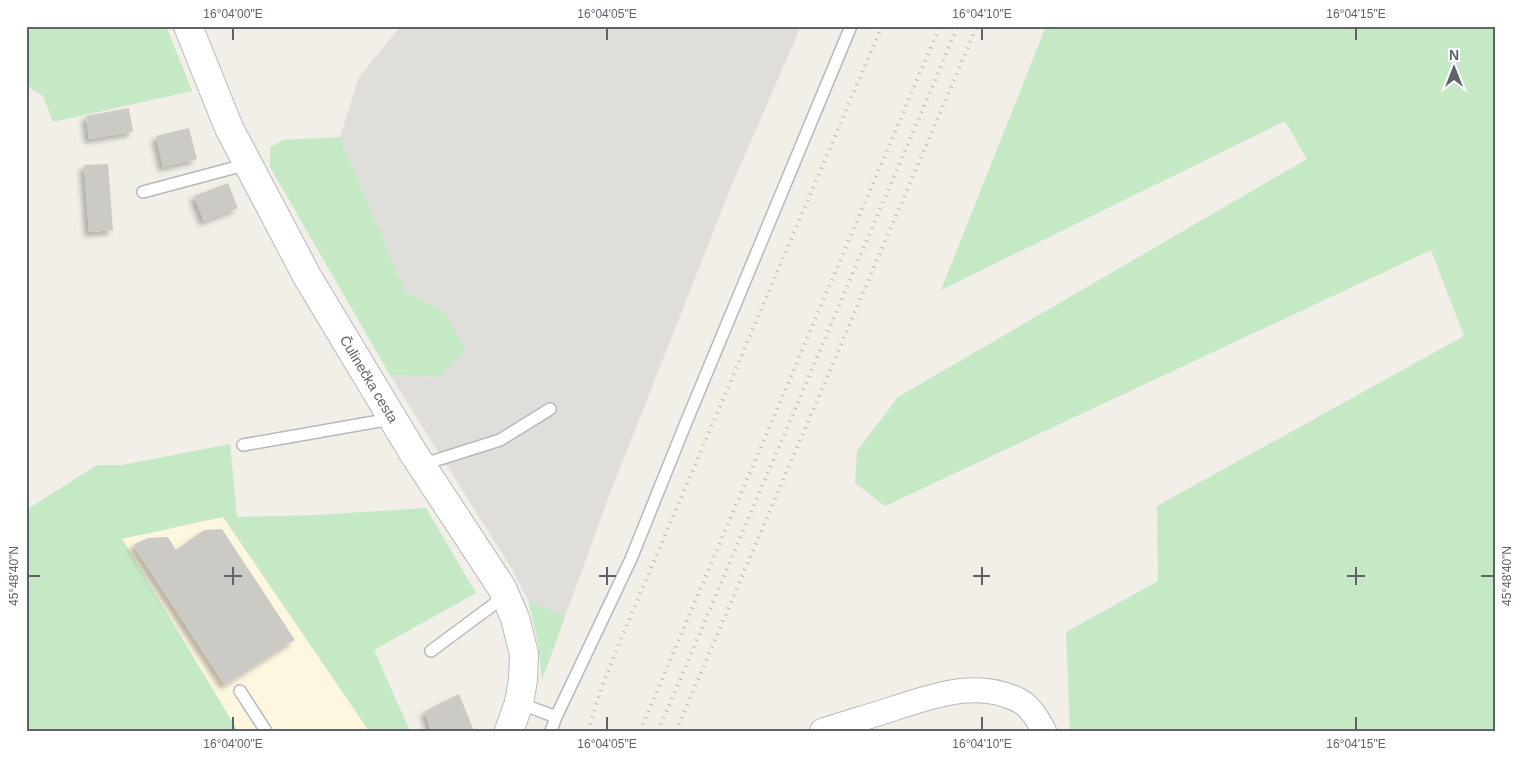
<svg xmlns="http://www.w3.org/2000/svg" width="1521" height="757" font-family="Arial,sans-serif">
<defs>
<filter id="shadow"><feDropShadow dx="-4.5" dy="4.5" stdDeviation="2.5" flood-color="#0004"/></filter>
</defs>
<rect width="100%" height="100%" fill="#f1efe8"/>
<!-- commercial -->
<path fill="#fef7e0" d="M 223,517 L 369,731 L 238,731 L 122,538 Z"/>
<!-- industrial -->
<path fill="#e0deda" d="M 401,26 L 801,26 L 731,187 L 609,496 L 565,617 L 528,600 L 510,566 L 390,375 L 439,377 L 444,312 L 405,291 L 340,137 L 359,77 Z"/>
<!-- green -->
<path fill="#c5e8c5" d="M 26,26 L 166,26 L 192,91 L 53,122 L 43,96 L 26,85 Z
M 1046,26 L 1495,26 L 1495,731 L 1070,731 L 1066,632 L 1158,581 L 1157,506 L 1464,336 L 1431,250 L 885,506 L 855,483 L 857,451 L 898,397 L 1307,159 L 1285,121 L 941,290 Z
M 340,137 L 405,291 L 444,312 L 466,349 L 439,377 L 390,375 L 270,167 L 270,147 L 283,140 Z
M 230,444 L 237,517 L 315,515 L 426,508 L 476,593 L 374,650 L 410,731 L 369,731 L 223,517 L 122,539 L 238,731 L 26,731 L 26,510 L 97,465 L 122,465 Z
M 528,600 L 565,617 L 542,680 L 538,643 Z"/>
<!-- building -->
<path fill="#cccac5" filter="url(#shadow)" d="M 129,108 L 133,132 L 89,139 L 86,116 Z
M 189,128 L 197,159 L 163,167 L 156,136 Z
M 108,164 L 113,230 L 89,232 L 84,165 Z
M 228,183 L 238,208 L 204,221 L 194,196 Z
M 222,529 L 295,640 L 225,685 L 133,545 L 148,538 L 168,537 L 176,550 L 204,530 Z
M 459,694 L 474,731 L 431,731 L 425,711 Z"/>
<g fill="none" stroke-linecap="round" stroke-linejoin="round">
<defs>
<path id="lane" d="M 143,192 L 248,164
M 243,445 L 391,419
M 421,465 L 500,440 L 550,409
M 431,651 L 505,596
M 240,691 L 266,731
M 519,703 L 556,717
M 551,731 L 556,717 L 631,559 L 685,425 L 851,26"/>
<path id="street" d="M 822,731 C 846,723 871,716 895,708 C 936,695 979,679 1020,701 C 1031,707 1038,720 1044,731"/>
<path id="secondary" d="M 188,26 L 229,128 L 308,278 L 414,454 L 502,588 L 515,618 L 524,654 L 523,680 L 519,703 L 509,731"/>
</defs>
<!-- lane casing -->
<use href="#lane" stroke="#b5b8bc" stroke-width="14"/>
<!-- street casing -->
<use href="#street" stroke="#b5b8bc" stroke-width="26"/>
<!-- secondary casing -->
<use href="#secondary" stroke="#b6babf" stroke-width="30"/>
<!-- lane -->
<use href="#lane" stroke="#fff" stroke-width="11"/>
<!-- street -->
<use href="#street" stroke="#fff" stroke-width="24"/>
<!-- secondary -->
<use href="#secondary" stroke="#fff" stroke-width="28"/>
<!-- rail -->
<path stroke="#b6b7b8" stroke-width="4" stroke-dasharray="1 6" stroke-linecap="butt" d="M 588,731 L 602,686 L 623,634 L 882,26
M 640,731 L 940,26
M 658,731 L 958,26
M 676,731 L 977,26"/>
</g>
<!-- ticks -->
<path fill="none" stroke="#5f6368" stroke-width="2" d="M 233,28 L 233,40M 607,28 L 607,40M 982,28 L 982,40M 1356,28 L 1356,40M 233,567 L 233,585M 607,567 L 607,585M 982,567 L 982,585M 1356,567 L 1356,585M 28,576 L 40,576M 224,576 L 242,576M 599,576 L 616,576M 973,576 L 990,576M 1347,576 L 1365,576M 1481,576 L 1494,576M 233,717 L 233,730M 607,717 L 607,730M 982,717 L 982,730M 1356,717 L 1356,730"/>
<g text-anchor="middle" stroke-width="4" stroke-linejoin="round" paint-order="stroke">
<!-- street labels -->
<g font-size="14" fill="#5f6368" stroke="#fff">
<text transform="translate(369 379) rotate(59)" y="5">Čulinečka cesta</text>
</g>
</g>
<!-- border -->
<rect width="1521" height="757" fill="none" stroke="#ffffff" stroke-width="55"/>
<!-- north arrow -->
<g transform="translate(1454 68)" stroke="#ffffff" stroke-width="4" paint-order="stroke">
<path d="M0-4L9 19L0 12L-9 19Z" fill="#5f6368"/>
<text y="-8" font-size="14" font-weight="bold" text-anchor="middle" fill="#5f6368">N</text>
</g>
<rect x="28" y="28" width="1466" height="702" fill="none" stroke="#5f6368" stroke-width="2"/>
<g font-size="12" text-anchor="middle" fill="#5f6368">
<text x="233" y="18">16°04'00"E</text>
<text x="607" y="18">16°04'05"E</text>
<text x="982" y="18">16°04'10"E</text>
<text x="1356" y="18">16°04'15"E</text>
<text transform="translate(14 576) rotate(-90)" y="4">45°48'40"N</text>
<text transform="translate(1507 576) rotate(-90)" y="4">45°48'40"N</text>
<text x="233" y="748">16°04'00"E</text>
<text x="607" y="748">16°04'05"E</text>
<text x="982" y="748">16°04'10"E</text>
<text x="1356" y="748">16°04'15"E</text>
</g>
</svg>
